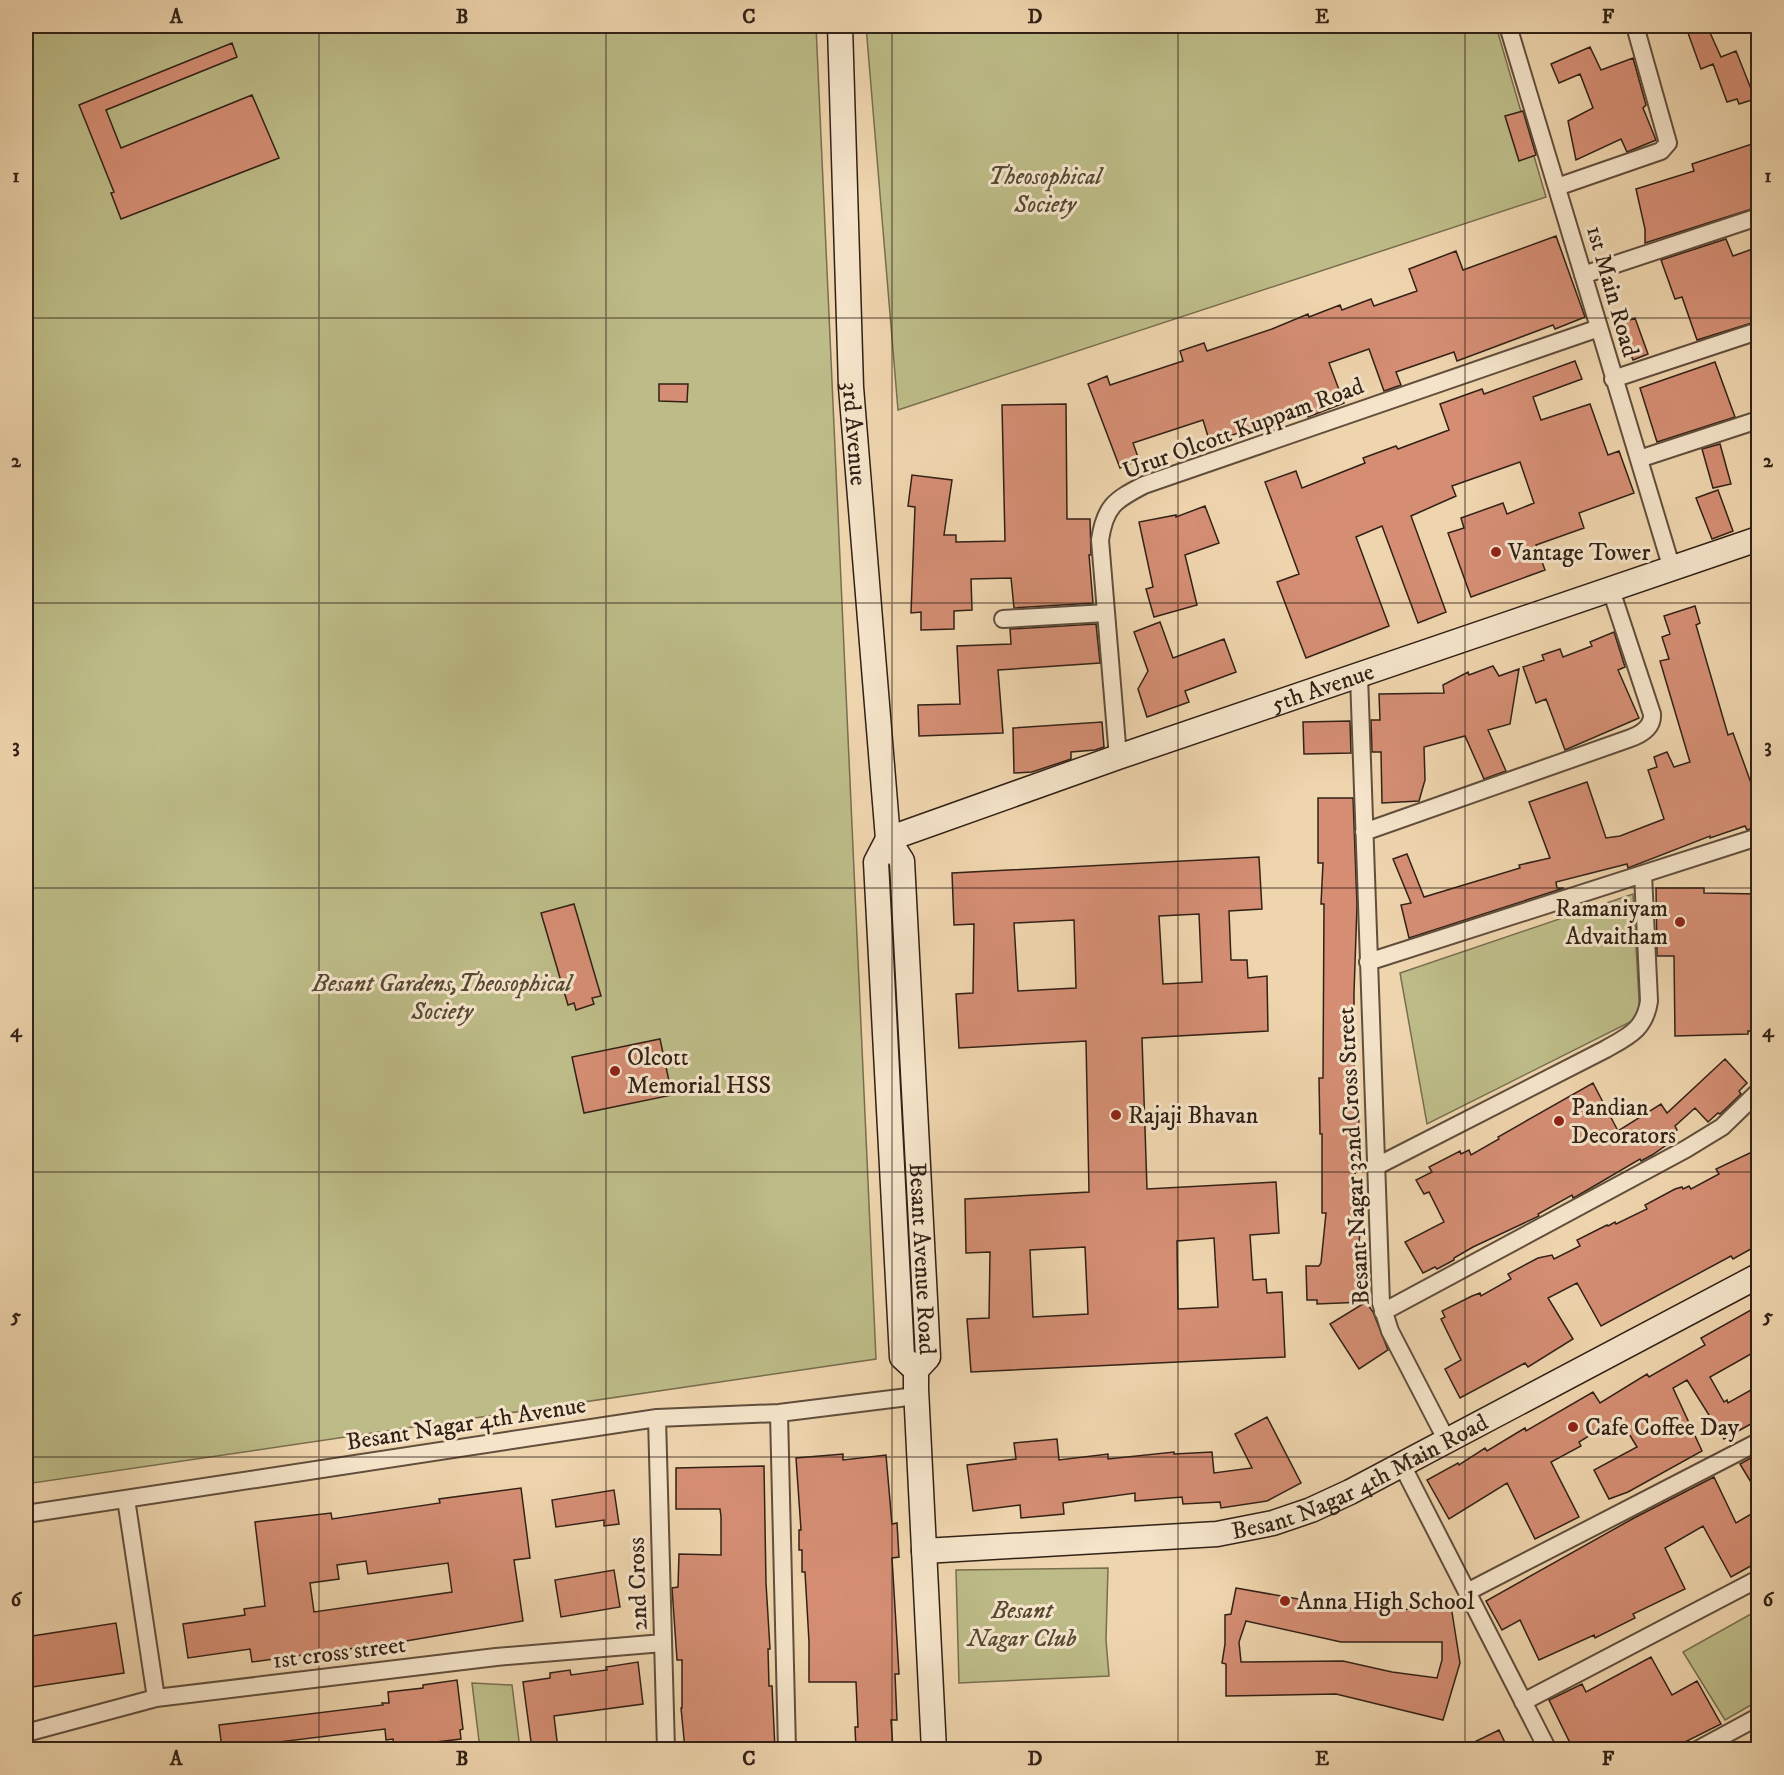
<svg xmlns="http://www.w3.org/2000/svg" width="1784" height="1775" font-family="'IM FELL DW Pica',serif">
<rect width="100%" height="100%" fill="#efd5ae"/>
<filter id="stains"><feTurbulence type="fractalNoise" baseFrequency=".00333" numOctaves="4"/><feColorMatrix values="0 0 0 0 .2 0 0 0 0 .09 0 0 0 0 .02 0 0 0 .5 -.17"/></filter>
<radialGradient id="worn" r=".72"><stop offset=".6" stop-color="#630" stop-opacity="0"/><stop offset="1" stop-color="#630" stop-opacity=".3"/></radialGradient>
<!-- green -->
<path fill="#bdbc88" stroke="#786e4f" stroke-width="1.5" d="M 26,26 L 816,26 L 876,1359 L 26,1484 Z
M 866,26 L 1496,26 L 1546,197 L 898,410 Z
M 1633,894 L 1640,1017 L 1427,1124 L 1400,973 Z
M 1108,1568 L 1106,1640 L 1109,1676 L 959,1683 L 956,1570 Z
M 1758,1610 L 1758,1701 L 1725,1720 L 1683,1652 Z
M 472,1683 L 512,1685 L 520,1749 L 480,1749 Z"/>
<!-- building -->
<path fill="#d58e74" stroke="#322116" stroke-width="1.5" fill-rule="evenodd" d="M 1707,26 L 1721,57 L 1736,51 L 1755,99 L 1739,104 L 1737,99 L 1727,102 L 1713,64 L 1701,69 L 1688,33 Z
M 232,43 L 237,57 L 106,110 L 121,148 L 252,95 L 279,158 L 121,219 L 111,193 L 114,192 L 79,105 Z
M 1590,47 L 1601,70 L 1633,58 L 1646,105 L 1643,108 L 1656,140 L 1627,152 L 1621,139 L 1576,160 L 1568,121 L 1593,108 L 1580,74 L 1559,83 L 1551,64 Z
M 1523,111 L 1536,155 L 1519,161 L 1505,116 Z
M 1758,142 L 1758,207 L 1645,243 L 1645,229 L 1636,189 L 1694,171 L 1692,164 Z
M 1556,236 L 1585,317 L 1555,329 L 1553,325 L 1457,361 L 1454,352 L 1396,372 L 1401,385 L 1384,391 L 1369,349 L 1329,363 L 1344,403 L 1308,417 L 1306,409 L 1210,443 L 1203,420 L 1133,443 L 1139,460 L 1120,468 L 1088,384 L 1107,376 L 1110,385 L 1183,361 L 1180,351 L 1204,343 L 1207,351 L 1272,329 L 1308,314 L 1309,317 L 1340,305 L 1342,310 L 1371,299 L 1374,306 L 1417,291 L 1409,269 L 1456,251 L 1463,270 Z
M 1726,239 L 1733,256 L 1758,247 L 1758,321 L 1697,340 L 1682,297 L 1675,299 L 1661,260 Z
M 1635,318 L 1648,354 L 1633,360 L 1619,324 Z
M 1575,361 L 1582,379 L 1533,397 L 1541,420 L 1590,404 L 1608,455 L 1619,451 L 1634,493 L 1579,513 L 1584,528 L 1536,545 L 1545,570 L 1471,597 L 1448,533 L 1464,528 L 1461,518 L 1503,503 L 1507,514 L 1534,503 L 1520,462 L 1452,486 L 1456,496 L 1411,516 L 1446,612 L 1418,623 L 1382,526 L 1356,537 L 1389,626 L 1306,658 L 1277,582 L 1299,574 L 1265,482 L 1296,471 L 1302,488 L 1365,463 L 1363,458 L 1396,446 L 1398,449 L 1449,430 L 1440,404 L 1482,389 L 1484,394 Z
M 1715,362 L 1735,417 L 1657,442 L 1640,388 Z
M 659,384 L 688,384 L 687,402 L 659,401 Z
M 1066,404 L 1067,519 L 1090,519 L 1091,555 L 1089,555 L 1093,603 L 1014,608 L 1011,578 L 971,579 L 972,610 L 954,611 L 954,629 L 921,630 L 921,612 L 911,613 L 915,507 L 908,506 L 912,475 L 952,480 L 944,535 L 956,535 L 956,542 L 1005,541 L 1002,405 Z
M 1720,444 L 1731,484 L 1713,488 L 1702,449 Z
M 1718,490 L 1733,531 L 1712,539 L 1696,498 Z
M 1205,506 L 1219,543 L 1185,555 L 1197,605 L 1154,617 L 1146,589 L 1153,587 L 1139,522 L 1176,515 L 1176,517 Z
M 1695,606 L 1700,623 L 1696,625 L 1728,735 L 1733,733 L 1751,783 L 1758,780 L 1758,826 L 1747,830 L 1745,826 L 1710,838 L 1710,836 L 1628,868 L 1627,864 L 1556,882 L 1557,888 L 1564,888 L 1409,938 L 1401,905 L 1411,903 L 1393,859 L 1407,854 L 1424,897 L 1520,868 L 1519,865 L 1550,858 L 1529,802 L 1587,782 L 1606,838 L 1620,836 L 1664,819 L 1648,770 L 1657,767 L 1654,757 L 1667,752 L 1674,767 L 1690,762 L 1660,661 L 1669,659 L 1662,637 L 1670,634 L 1664,616 Z
M 1160,622 L 1173,658 L 1224,639 L 1236,672 L 1185,691 L 1189,702 L 1147,717 L 1138,689 L 1148,671 L 1134,632 Z
M 1096,624 L 1100,663 L 998,670 L 1003,733 L 919,736 L 918,705 L 960,704 L 957,646 L 1011,644 L 1010,629 Z
M 1614,632 L 1625,667 L 1618,670 L 1639,718 L 1565,750 L 1546,699 L 1536,703 L 1523,667 L 1544,660 L 1542,655 L 1560,649 L 1563,657 L 1592,646 L 1590,642 Z
M 1493,666 L 1499,676 L 1519,669 L 1510,724 L 1488,730 L 1506,771 L 1484,779 L 1465,736 L 1424,747 L 1425,780 L 1419,801 L 1382,803 L 1381,752 L 1372,752 L 1371,720 L 1380,720 L 1379,694 L 1444,693 L 1443,685 L 1468,672 L 1469,675 Z
M 1350,721 L 1351,753 L 1304,754 L 1303,722 Z
M 1102,722 L 1104,747 L 1095,750 L 1071,752 L 1071,759 L 1032,772 L 1014,773 L 1013,728 Z
M 1318,798 L 1353,798 L 1357,905 L 1354,993 L 1354,1077 L 1358,1077 L 1359,1133 L 1355,1133 L 1355,1233 L 1360,1233 L 1357,1262 L 1362,1262 L 1364,1302 L 1317,1304 L 1317,1300 L 1307,1300 L 1306,1266 L 1319,1266 L 1321,1263 L 1326,1213 L 1322,1213 L 1322,1134 L 1320,1134 L 1319,1078 L 1323,1078 L 1324,904 L 1321,904 L 1323,863 L 1318,863 Z
M 1259,857 L 1262,909 L 1229,911 L 1231,960 L 1247,960 L 1248,978 L 1267,976 L 1268,1031 L 1142,1038 L 1147,1189 L 1276,1182 L 1279,1233 L 1250,1235 L 1253,1280 L 1266,1279 L 1267,1293 L 1282,1292 L 1285,1357 L 971,1372 L 967,1319 L 989,1318 L 990,1252 L 966,1253 L 965,1199 L 1089,1192 L 1086,1041 L 959,1048 L 956,994 L 973,993 L 974,924 L 954,925 L 952,873 ZM 1199,914 L 1202,982 L 1163,984 L 1159,916 ZM 1074,920 L 1076,988 L 1018,991 L 1014,923 ZM 1214,1238 L 1218,1307 L 1178,1309 L 1177,1241 ZM 1085,1247 L 1088,1314 L 1033,1317 L 1030,1250 Z
M 1656,888 L 1704,888 L 1704,893 L 1758,894 L 1758,1031 L 1748,1031 L 1748,1034 L 1675,1036 L 1674,956 L 1657,956 Z
M 574,904 L 601,996 L 592,998 L 594,1004 L 576,1010 L 574,1003 L 568,1005 L 541,913 Z
M 660,1039 L 672,1095 L 584,1113 L 572,1057 Z
M 1725,1059 L 1747,1083 L 1739,1091 L 1741,1094 L 1720,1114 L 1718,1113 L 1708,1122 L 1695,1108 L 1675,1126 L 1677,1130 L 1671,1133 L 1675,1139 L 1652,1155 L 1641,1161 L 1640,1159 L 1577,1196 L 1573,1198 L 1572,1195 L 1538,1214 L 1539,1216 L 1473,1247 L 1454,1258 L 1454,1260 L 1437,1269 L 1435,1267 L 1423,1273 L 1405,1242 L 1444,1222 L 1429,1192 L 1424,1194 L 1416,1180 L 1432,1172 L 1429,1167 L 1460,1151 L 1461,1154 L 1469,1150 L 1471,1155 L 1499,1139 L 1498,1137 L 1593,1083 L 1618,1131 L 1661,1104 L 1667,1113 Z
M 1754,1151 L 1758,1160 L 1758,1245 L 1733,1259 L 1731,1256 L 1601,1326 L 1577,1283 L 1548,1298 L 1573,1339 L 1528,1367 L 1525,1363 L 1460,1398 L 1445,1369 L 1461,1360 L 1441,1319 L 1445,1317 L 1442,1311 L 1472,1296 L 1480,1293 L 1481,1296 L 1511,1279 L 1508,1274 L 1538,1258 L 1552,1255 L 1554,1259 L 1580,1246 L 1577,1240 L 1607,1225 L 1608,1226 L 1615,1222 L 1616,1224 L 1647,1209 L 1645,1205 L 1675,1189 L 1682,1187 L 1683,1189 L 1689,1186 L 1691,1189 L 1719,1174 L 1716,1169 Z
M 1366,1302 L 1373,1312 L 1388,1350 L 1359,1369 L 1330,1324 Z
M 1758,1306 L 1758,1350 L 1710,1377 L 1724,1402 L 1727,1400 L 1728,1403 L 1758,1386 L 1758,1420 L 1724,1439 L 1687,1380 L 1673,1388 L 1702,1451 L 1628,1492 L 1609,1499 L 1594,1470 L 1637,1447 L 1619,1417 L 1579,1442 L 1581,1446 L 1551,1462 L 1579,1517 L 1535,1539 L 1507,1483 L 1449,1519 L 1427,1480 L 1458,1463 L 1459,1465 L 1485,1448 L 1487,1451 L 1525,1428 L 1526,1431 L 1593,1392 L 1600,1403 L 1647,1374 L 1649,1377 L 1705,1345 L 1701,1338 Z
M 1267,1417 L 1301,1483 L 1267,1501 L 1221,1508 L 1220,1502 L 1183,1504 L 1182,1497 L 1135,1501 L 1135,1493 L 1063,1503 L 1064,1514 L 1021,1518 L 1020,1505 L 973,1511 L 967,1465 L 1016,1459 L 1014,1443 L 1057,1439 L 1059,1460 L 1108,1454 L 1108,1459 L 1174,1452 L 1174,1454 L 1212,1452 L 1214,1473 L 1252,1468 L 1235,1434 Z
M 843,1454 L 843,1460 L 886,1455 L 892,1524 L 897,1523 L 899,1557 L 892,1558 L 899,1674 L 895,1674 L 897,1720 L 891,1720 L 893,1749 L 856,1749 L 855,1727 L 858,1727 L 856,1682 L 809,1682 L 809,1642 L 805,1572 L 802,1572 L 802,1550 L 799,1550 L 799,1530 L 801,1530 L 796,1458 Z
M 1758,1454 L 1758,1494 L 1740,1464 Z
M 764,1466 L 766,1583 L 770,1649 L 768,1649 L 769,1686 L 772,1686 L 775,1749 L 685,1749 L 681,1708 L 682,1708 L 682,1660 L 677,1660 L 672,1588 L 678,1587 L 679,1554 L 721,1555 L 721,1517 L 720,1509 L 676,1509 L 676,1468 Z
M 1714,1477 L 1736,1523 L 1758,1510 L 1758,1562 L 1731,1577 L 1703,1526 L 1665,1548 L 1685,1589 L 1633,1614 L 1635,1618 L 1595,1638 L 1594,1635 L 1539,1660 L 1520,1620 L 1502,1630 L 1486,1601 L 1634,1518 Z
M 521,1488 L 530,1558 L 514,1560 L 523,1621 L 400,1642 L 252,1662 L 250,1649 L 188,1658 L 183,1624 L 245,1615 L 244,1609 L 265,1606 L 255,1522 L 331,1513 L 332,1519 L 440,1503 L 439,1499 ZM 366,1561 L 368,1574 L 448,1563 L 452,1592 L 314,1612 L 310,1583 L 339,1579 L 337,1565 Z
M 614,1490 L 619,1524 L 604,1526 L 604,1520 L 556,1527 L 552,1500 Z
M 614,1570 L 620,1607 L 561,1617 L 555,1580 Z
M 1236,1588 L 1349,1608 L 1444,1610 L 1444,1606 L 1451,1606 L 1460,1663 L 1443,1720 L 1336,1694 L 1226,1696 L 1226,1664 L 1222,1663 L 1225,1644 L 1225,1615 L 1231,1614 ZM 1246,1621 L 1341,1642 L 1442,1642 L 1442,1660 L 1437,1678 L 1392,1672 L 1343,1661 L 1241,1662 L 1239,1642 Z
M 116,1623 L 124,1673 L 26,1688 L 26,1637 Z
M 1651,1657 L 1672,1695 L 1697,1681 L 1721,1724 L 1671,1749 L 1573,1749 L 1549,1700 L 1582,1684 L 1586,1692 Z
M 638,1662 L 643,1704 L 554,1716 L 558,1749 L 532,1749 L 523,1682 L 550,1678 L 550,1673 L 570,1670 L 571,1675 L 607,1670 L 606,1667 Z
M 457,1680 L 463,1729 L 460,1730 L 461,1739 L 394,1747 L 393,1739 L 386,1740 L 385,1729 L 222,1749 L 219,1725 L 383,1705 L 382,1703 L 389,1703 L 388,1692 L 423,1688 L 423,1685 Z
M 1499,1730 L 1508,1749 L 1460,1749 Z"/>
<g fill="none" stroke-linecap="round" stroke-linejoin="round">
<defs>
<path id="street" d="M 1508,26 L 1672,569
M 1557,187 L 1661,151 L 1668,143 L 1635,26
M 1583,275 L 1758,217
M 1613,379 L 1758,331
M 1639,459 L 1758,420
M 1003,619 L 1106,613
M 1359,676 L 1381,1303 L 1390,1331 L 1447,1441
M 1118,757 L 1100,540 C 1105,506 1115,500 1144,485 L 1599,328
M 1364,832 L 1628,739 C 1640,735 1653,728 1652,714 L 1611,590
M 1368,962 L 1758,837
M 1375,1167 L 1606,1049 C 1629,1036 1645,1029 1649,1001 L 1643,874
M 1383,1312 L 1686,1149 L 1722,1127 L 1758,1092
M 779,1413 L 787,1750
M 657,1418 L 666,1750
M 1402,1465 L 1548,1750
M 126,1499 L 156,1698
M 26,1514 L 657,1418 L 779,1413 L 916,1396
M 1467,1592 L 1758,1442
M 1523,1702 L 1758,1579
M 26,1733 L 156,1698 L 496,1657 L 663,1643
M 1697,1750 L 1758,1717"/>
<g id="secondary">
<path id="s1" d="M 840,26 L 851,387 L 888,839 L 902,861 L 928,1357 L 916,1370 L 916,1389 L 934,1750"/>
<path id="s2" d="M 888,839 L 1118,757 L 1758,539"/>
<path d="M 888,839 L 876,862 L 902,1357 L 916,1370"/>
<path id="s3" d="M 924,1551 L 1217,1534 L 1273,1523 L 1311,1510 L 1350,1492 L 1758,1276"/>
</g>
</defs>
<!-- street casing -->
<use href="#street" stroke="#614e3c" stroke-width="20"/>
<!-- secondary casing -->
<use href="#secondary" stroke="#322116" stroke-width="27"/>
<!-- street -->
<use href="#street" stroke="#f5e4ca" stroke-width="16"/>
<!-- secondary -->
<use href="#secondary" stroke="#f5e4ca" stroke-width="24"/>
</g>
<!-- grid -->
<path fill="none" stroke="#322116" stroke-width="1.5" stroke-opacity="0.55" d="M 319,26 L 319,1750M 606,26 L 606,1750M 892,26 L 892,1750M 1178,26 L 1178,1750M 1465,26 L 1465,1750M 26,318 L 1758,318M 26,603 L 1758,603M 26,888 L 1758,888M 26,1172 L 1758,1172M 26,1457 L 1758,1457"/>
<!-- markers -->
<g fill="#8f2418" stroke="#f5e4ca" stroke-width="2">
<circle cx="1496" cy="552" r="6"/>
<circle cx="1680" cy="922" r="6"/>
<circle cx="615" cy="1071" r="6"/>
<circle cx="1116" cy="1115" r="6"/>
<circle cx="1559" cy="1121" r="6"/>
<circle cx="1573" cy="1427" r="6"/>
<circle cx="1285" cy="1601" r="6"/>
</g>
<g text-anchor="middle" stroke-width="6" stroke-linejoin="round" paint-order="stroke">
<!-- park labels -->
<g font-size="24" font-style="italic" fill="#554832" stroke="#f5e4ca">
<text x="1045" y="184">Theosophical<tspan x="1045" dy="28">Society</tspan></text>
<text x="442" y="991">Besant Gardens,Theosophical<tspan x="442" dy="28">Society</tspan></text>
<text x="1022" y="1618">Besant<tspan x="1022" dy="28">Nagar Club</tspan></text>
</g>
<!-- street labels -->
<g font-size="24" fill="#322116" stroke="#f5e4ca">
<text transform="translate(1613 291) rotate(74)" y="8">1st Main Road</text>
<text transform="translate(1243 428) rotate(-20)" y="8">Urur Olcott Kuppam Road</text>
<text dy="8" stroke="none"><textPath href="#s1" startOffset="408">3rd Avenue</textPath></text>
<text dy="8" stroke="none"><textPath href="#s2" startOffset="460">5th Avenue</textPath></text>
<text transform="translate(1353 1156) rotate(-93)" y="8">Besant Nagar 32nd Cross Street</text>
<text dy="8" stroke="none"><textPath href="#s1" startOffset="1239">Besant Avenue Road</textPath></text>
<text transform="translate(466 1423) rotate(-9)" y="8">Besant Nagar 4th Avenue</text>
<text dy="8" stroke="none"><textPath href="#s3" startOffset="448">Besant Nagar 4th Main Road</textPath></text>
<text transform="translate(637 1584) rotate(-92)" y="8">2nd Cross</text>
<text transform="translate(339 1652) rotate(-7)" y="8">1st cross street</text>
</g>
<!-- poi labels -->
<g font-size="24" fill="#322116" stroke="#f5e4ca" text-anchor="start">
<text x="1508" y="560">Vantage Tower</text>
<text x="1668" y="916" text-anchor="end">Ramaniyam<tspan x="1668" dy="28">Advaitham</tspan></text>
<text x="627" y="1065">Olcott<tspan x="627" dy="28">Memorial HSS</tspan></text>
<text x="1571" y="1115">Pandian<tspan x="1571" dy="28">Decorators</tspan></text>
<text x="1128" y="1123">Rajaji Bhavan</text>
<text x="1585" y="1435">Cafe Coffee Day</text>
<text x="1297" y="1609">Anna High School</text>
</g>
</g>
<!-- margin -->
<rect width="1784" height="1775" fill="none" stroke="#efd5ae" stroke-width="66"/>
<rect x="33" y="33" width="1718" height="1709" fill="none" stroke="#322116" stroke-width="2"/>
<g font-size="20" text-anchor="middle" font-weight="bold" fill="#322116">
<text x="176" y="23">A</text>
<text x="462" y="23">B</text>
<text x="749" y="23">C</text>
<text x="1035" y="23">D</text>
<text x="1322" y="23">E</text>
<text x="1608" y="23">F</text>
<text x="16" y="182">1</text>
<text x="1768" y="182">1</text>
<text x="16" y="467">2</text>
<text x="1768" y="467">2</text>
<text x="16" y="752">3</text>
<text x="1768" y="752">3</text>
<text x="16" y="1037">4</text>
<text x="1768" y="1037">4</text>
<text x="16" y="1322">5</text>
<text x="1768" y="1322">5</text>
<text x="16" y="1606">6</text>
<text x="1768" y="1606">6</text>
<text x="176" y="1765">A</text>
<text x="462" y="1765">B</text>
<text x="749" y="1765">C</text>
<text x="1035" y="1765">D</text>
<text x="1322" y="1765">E</text>
<text x="1608" y="1765">F</text>
</g>
<rect width="100%" height="100%" filter="url(#stains)"/>
<rect width="100%" height="100%" fill="url(#worn)"/>
</svg>
